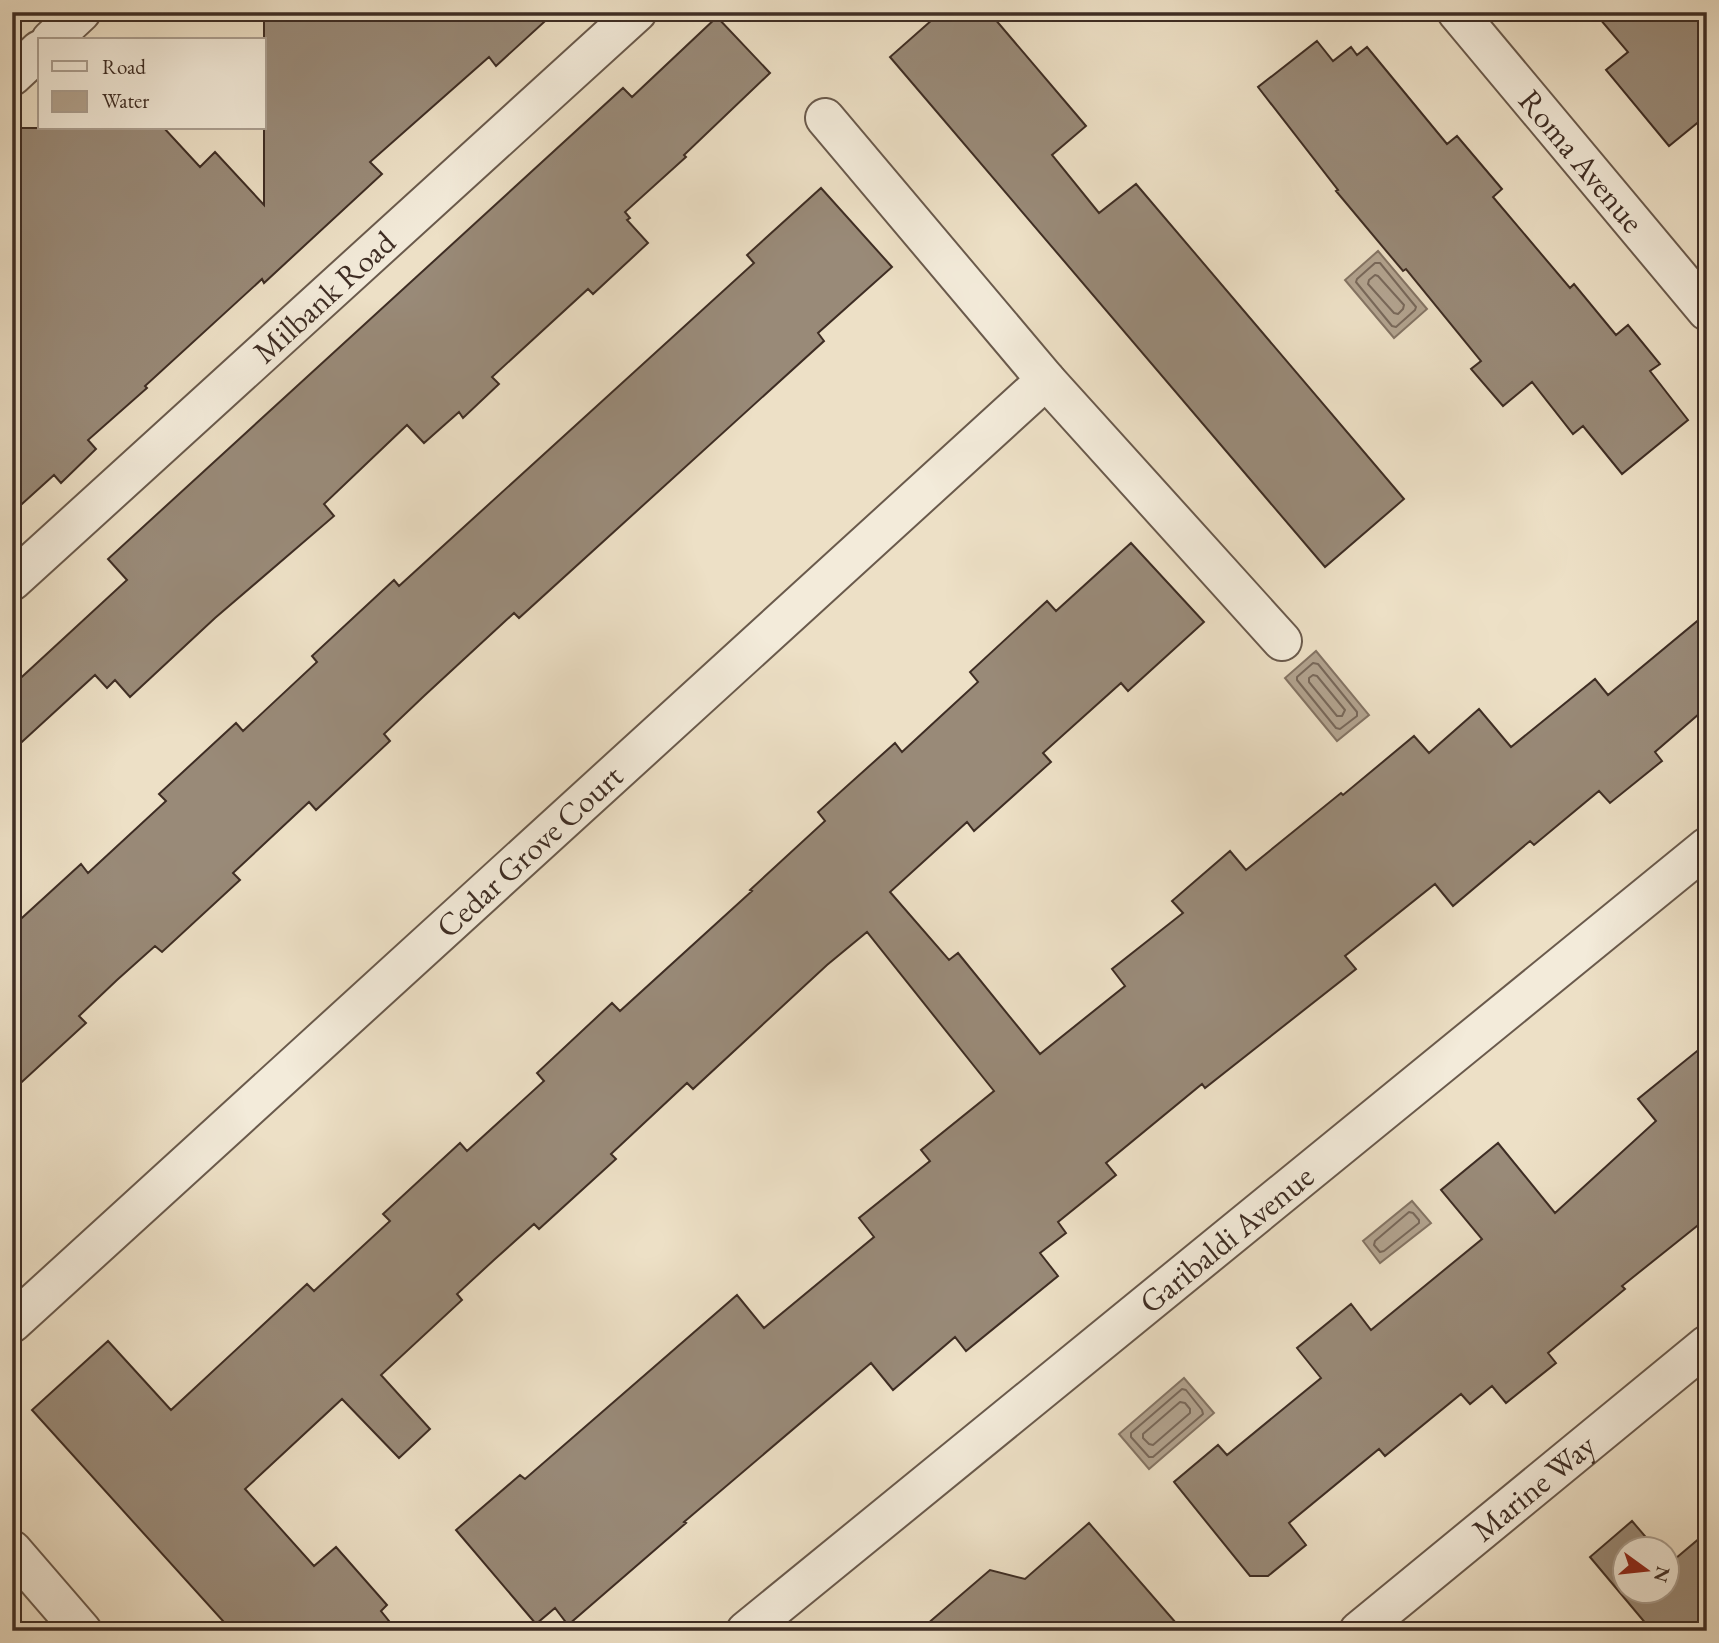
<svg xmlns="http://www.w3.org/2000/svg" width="1719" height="1643" font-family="'EB Garamond',serif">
<rect width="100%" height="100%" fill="#ede0c6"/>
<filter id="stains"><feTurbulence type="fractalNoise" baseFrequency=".00286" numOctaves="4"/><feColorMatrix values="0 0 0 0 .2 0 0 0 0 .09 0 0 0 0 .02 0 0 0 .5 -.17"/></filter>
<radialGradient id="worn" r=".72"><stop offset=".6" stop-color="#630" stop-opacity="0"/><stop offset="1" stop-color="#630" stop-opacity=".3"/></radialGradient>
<!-- water -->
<path fill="#b2a38f" stroke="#847464" stroke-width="2" d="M 1378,251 L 1427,309 L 1394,338 L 1345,280 Z
M 1316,651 L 1369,715 L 1337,741 L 1285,678 Z
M 1412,1201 L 1431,1223 L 1380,1263 L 1363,1241 Z
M 1184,1378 L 1214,1413 L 1149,1469 L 1119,1434 Z"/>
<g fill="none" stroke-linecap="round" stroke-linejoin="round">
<!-- shore -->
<path stroke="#78685a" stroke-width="2" d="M 1375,263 L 1380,263 L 1416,307 L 1415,310 L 1396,327 L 1392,326 L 1356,282 L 1357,279 Z
M 1375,275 L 1378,276 L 1404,305 L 1403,309 L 1398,314 L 1394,313 L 1368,284 L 1369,280 Z
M 1313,663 L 1318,664 L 1357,712 L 1357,716 L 1340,729 L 1336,728 L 1297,680 L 1297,677 Z
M 1313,675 L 1317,676 L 1345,710 L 1342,716 L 1337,716 L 1309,682 L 1309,678 Z
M 1409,1212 L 1413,1213 L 1419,1220 L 1419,1223 L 1384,1251 L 1380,1252 L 1374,1245 L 1375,1241 Z
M 1182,1389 L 1186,1390 L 1202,1410 L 1203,1414 L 1153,1457 L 1149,1457 L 1131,1437 L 1131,1433 Z
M 1180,1402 L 1185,1403 L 1190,1409 L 1190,1413 L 1153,1445 L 1149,1444 L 1143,1438 L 1143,1434 Z"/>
</g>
<!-- building -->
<path fill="#998a78" stroke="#3e2d24" stroke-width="2" d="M 264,12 L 555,12 L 496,66 L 489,57 L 370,162 L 382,174 L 264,283 L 262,279 L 145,386 L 147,388 L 88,440 L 96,449 L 61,483 L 54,475 L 12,513 L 12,128 L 164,128 L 200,167 L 215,152 L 264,205 Z
M 941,12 L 989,12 L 1086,126 L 1052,155 L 1099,213 L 1136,184 L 1404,499 L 1325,567 L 890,57 Z
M 1594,12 L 1707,12 L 1707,115 L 1669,146 L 1606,70 L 1628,52 Z
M 717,17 L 770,73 L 684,155 L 686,157 L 625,212 L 630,218 L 627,220 L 648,243 L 593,294 L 588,289 L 492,377 L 499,384 L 463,418 L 459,412 L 424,443 L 407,425 L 324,504 L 334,516 L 215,618 L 130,697 L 115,680 L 107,688 L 95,675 L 12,751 L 12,686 L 127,580 L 108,559 L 623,88 L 632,97 Z
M 1317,41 L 1333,61 L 1351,47 L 1357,55 L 1367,47 L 1447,144 L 1457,136 L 1502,189 L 1493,197 L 1570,288 L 1574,284 L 1616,335 L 1628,325 L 1660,364 L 1650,371 L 1688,420 L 1622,474 L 1583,426 L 1573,434 L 1532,382 L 1503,406 L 1471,369 L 1481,361 L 1406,269 L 1403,271 L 1336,191 L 1338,190 L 1258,87 Z
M 821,188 L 892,267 L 818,333 L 824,341 L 519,618 L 514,613 L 424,696 L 384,734 L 390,741 L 316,810 L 309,802 L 233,873 L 240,880 L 162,952 L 155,946 L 117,980 L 79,1016 L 86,1023 L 12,1091 L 12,927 L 81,864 L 88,873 L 166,801 L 159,794 L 236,723 L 243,731 L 317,662 L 312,656 L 394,580 L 399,586 L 754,263 L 747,255 Z
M 1131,543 L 1204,622 L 1128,691 L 1121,683 L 1043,753 L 1051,762 L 974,831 L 967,822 L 890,892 L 949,960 L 958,953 L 1040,1054 L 1125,986 L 1112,969 L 1183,913 L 1172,901 L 1230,851 L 1246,870 L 1341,793 L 1343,795 L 1414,736 L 1429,753 L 1479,709 L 1511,747 L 1595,679 L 1608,695 L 1707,613 L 1707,707 L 1655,752 L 1662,761 L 1610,803 L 1599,791 L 1534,845 L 1530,841 L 1453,906 L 1435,884 L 1345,956 L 1356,969 L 1205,1088 L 1202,1084 L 1106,1163 L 1116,1175 L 1058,1222 L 1066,1233 L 1040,1253 L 1058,1276 L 966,1351 L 955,1337 L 893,1390 L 871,1363 L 684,1522 L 686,1523 L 568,1625 L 555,1608 L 536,1624 L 456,1530 L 520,1475 L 525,1479 L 737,1295 L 764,1328 L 874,1237 L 859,1218 L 930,1161 L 921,1150 L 994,1091 L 867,932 L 827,965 L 693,1089 L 687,1083 L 611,1154 L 616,1159 L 539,1229 L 534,1224 L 495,1259 L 457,1294 L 462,1300 L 381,1375 L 430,1429 L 399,1458 L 342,1399 L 245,1489 L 314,1566 L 336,1547 L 387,1605 L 381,1611 L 397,1631 L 232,1631 L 32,1410 L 108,1341 L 171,1410 L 307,1284 L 314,1291 L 390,1221 L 383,1214 L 460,1143 L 467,1151 L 544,1081 L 537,1073 L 612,1003 L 620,1011 L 752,891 L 750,890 L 825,821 L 818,812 L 895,743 L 902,752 L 941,716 L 978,682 L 970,672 L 1047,601 L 1056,611 Z
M 1707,1043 L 1707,1218 L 1622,1286 L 1625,1289 L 1548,1353 L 1556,1363 L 1506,1403 L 1492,1386 L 1470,1404 L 1461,1394 L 1385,1456 L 1379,1449 L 1289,1523 L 1306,1545 L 1268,1576 L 1250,1576 L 1174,1482 L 1218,1445 L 1227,1455 L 1321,1378 L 1297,1348 L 1351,1304 L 1371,1330 L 1482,1239 L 1441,1190 L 1498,1143 L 1555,1213 L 1656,1121 L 1638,1099 Z
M 1632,1521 L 1656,1549 L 1625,1549 L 1625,1591 L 1667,1591 L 1667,1561 L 1669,1564 L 1707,1532 L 1707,1631 L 1652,1631 L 1590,1557 Z
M 1089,1523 L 1183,1631 L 919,1631 L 990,1570 L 1025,1579 Z"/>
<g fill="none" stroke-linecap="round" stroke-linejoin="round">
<defs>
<g id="minor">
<path id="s1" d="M 1457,12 L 1707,311"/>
<path d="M 51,40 L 81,12"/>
<path d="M 12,76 L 40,50"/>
<path d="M 825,118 L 1046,380 L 1282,641"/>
<path id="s2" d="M 12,581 L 637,12"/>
<path id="s3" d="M 12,1323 L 1046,380"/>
<path d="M 12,1550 L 82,1631"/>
<path id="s4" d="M 746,1631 L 1707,847"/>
<path id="s5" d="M 1359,1631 L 1707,1345"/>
</g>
</defs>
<!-- minor casing -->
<use href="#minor" stroke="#6a5a4c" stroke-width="42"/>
<!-- minor -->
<use href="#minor" stroke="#f3ebda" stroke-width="38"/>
</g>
<g text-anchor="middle" stroke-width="6" stroke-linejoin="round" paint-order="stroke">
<!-- street labels -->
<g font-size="32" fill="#3e2d24" stroke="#f3ebda">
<text dy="11" stroke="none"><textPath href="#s1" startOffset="194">Roma Avenue</textPath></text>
<text dy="11" stroke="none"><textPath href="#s2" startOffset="422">Milbank Road</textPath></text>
<text dy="11" stroke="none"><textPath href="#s3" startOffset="700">Cedar Grove Court</textPath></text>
<text dy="11" stroke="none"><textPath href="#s4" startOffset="620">Garibaldi Avenue</textPath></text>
<text dy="11" stroke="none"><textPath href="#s5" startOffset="226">Marine Way</textPath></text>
</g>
</g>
<!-- margin -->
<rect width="1719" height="1643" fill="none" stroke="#ede0c6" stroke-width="42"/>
<rect x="14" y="14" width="1691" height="1615" fill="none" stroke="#3e2d24" stroke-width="3.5"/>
<rect x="21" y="21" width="1677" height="1601" fill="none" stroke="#3e2d24" stroke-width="2"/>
<!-- legend -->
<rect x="38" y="38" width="228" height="91" fill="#f3ebda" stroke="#ab9f91" stroke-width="2"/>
<rect x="52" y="61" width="35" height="10" fill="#f3ebda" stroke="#ab9f91" stroke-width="2"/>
<text x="102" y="74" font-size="21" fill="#3e2d24">Road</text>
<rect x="52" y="91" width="35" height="21" fill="#b2a38f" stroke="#ab9f91" stroke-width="2"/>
<text x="102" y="108" font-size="21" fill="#3e2d24">Water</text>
<!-- north arrow -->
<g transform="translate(1646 1570) rotate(105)"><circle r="33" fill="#f3ebda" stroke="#ab9f91" stroke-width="2"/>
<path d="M0-5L12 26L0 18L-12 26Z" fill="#8f2418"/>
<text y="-10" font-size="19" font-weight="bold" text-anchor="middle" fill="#3e2d24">N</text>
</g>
<rect width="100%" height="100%" filter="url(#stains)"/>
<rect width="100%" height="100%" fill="url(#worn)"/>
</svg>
